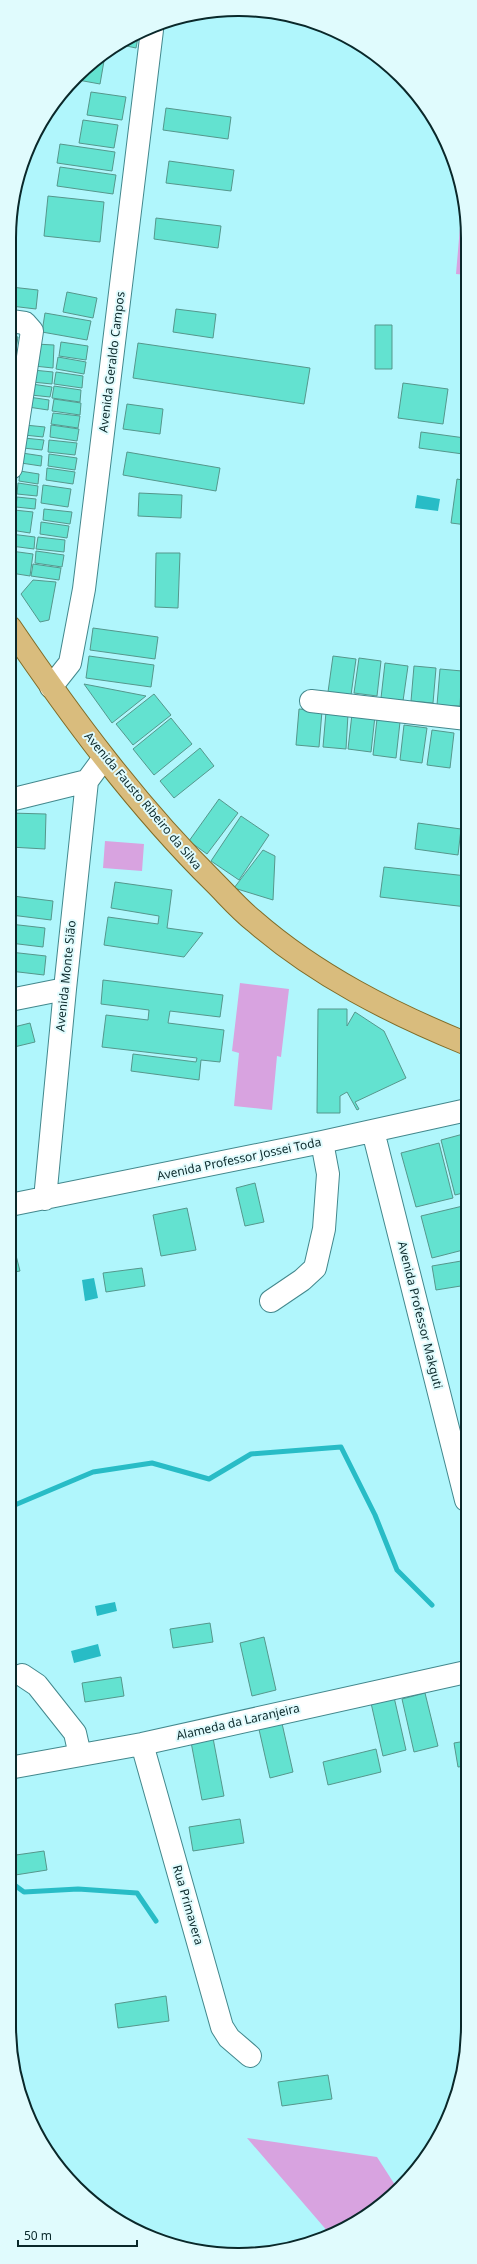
<svg xmlns="http://www.w3.org/2000/svg" width="477" height="2264" font-family="'Noto Sans',sans-serif">
<rect width="100%" height="100%" fill="#b0f6fc"/>
<!-- green -->
<path fill="#d8a3e0" d="M 462,204 L 467,223 L 467,275 L 456,274 Z
M 105,841 L 144,844 L 142,871 L 103,868 Z
M 240,983 L 289,989 L 281,1057 L 277,1056 L 272,1110 L 234,1106 L 239,1053 L 232,1051 Z
M 247,2138 L 377,2157 L 397,2188 L 390,2198 L 329,2233 Z"/>
<!-- water -->
<path fill="#28bcc6" d="M 417,495 L 440,499 L 438,511 L 415,508 Z
M 94,1278 L 98,1298 L 85,1301 L 82,1280 Z
M 115,1602 L 117,1611 L 97,1616 L 95,1606 Z
M 98,1644 L 101,1656 L 74,1663 L 71,1651 Z"/>
<g fill="none" stroke-linecap="round" stroke-linejoin="round">
<!-- stream -->
<path stroke="#28bcc6" stroke-width="5" d="M 10,1507 L 93,1472 L 152,1463 L 209,1479 L 251,1454 L 341,1447 L 375,1515 L 397,1570 L 432,1605
M 9,1881 L 24,1892 L 78,1889 L 137,1893 L 156,1921"/>
</g>
<!-- building -->
<path fill="#63e2d0" stroke="#55978c" d="M 138,37 L 136,48 L 122,45 Z
M 96,60 L 104,61 L 100,84 L 78,80 Z
M 91,92 L 126,97 L 122,120 L 87,115 Z
M 166,108 L 231,117 L 228,139 L 163,130 Z
M 83,120 L 118,125 L 114,148 L 79,143 Z
M 60,144 L 115,152 L 112,171 L 57,163 Z
M 169,161 L 234,170 L 231,191 L 166,183 Z
M 60,167 L 116,175 L 113,194 L 57,186 Z
M 48,196 L 104,202 L 100,242 L 44,236 Z
M 156,218 L 221,226 L 218,248 L 154,239 Z
M 11,287 L 38,290 L 36,309 L 11,306 Z
M 67,292 L 97,298 L 93,318 L 63,312 Z
M 176,309 L 216,314 L 213,338 L 173,332 Z
M 45,313 L 91,321 L 87,340 L 42,332 Z
M 375,325 L 392,325 L 392,369 L 375,369 Z
M 11,336 L 18,337 L 16,349 L 11,349 Z
M 61,342 L 88,346 L 86,360 L 59,356 Z
M 138,343 L 310,368 L 304,404 L 133,378 Z
M 36,344 L 54,345 L 53,368 L 34,366 Z
M 11,351 L 14,351 L 13,364 L 11,363 Z
M 58,357 L 86,362 L 84,374 L 56,369 Z
M 11,366 L 14,366 L 12,378 L 11,378 Z
M 33,370 L 53,372 L 52,384 L 32,382 Z
M 56,372 L 83,376 L 82,388 L 54,384 Z
M 403,383 L 448,389 L 443,424 L 398,418 Z
M 32,384 L 52,387 L 50,397 L 31,395 Z
M 54,386 L 81,390 L 80,402 L 52,398 Z
M 29,397 L 49,400 L 48,410 L 28,407 Z
M 54,399 L 81,403 L 80,415 L 52,411 Z
M 127,404 L 163,409 L 160,434 L 123,429 Z
M 53,413 L 80,416 L 78,428 L 51,424 Z
M 25,425 L 45,427 L 43,437 L 24,435 Z
M 51,425 L 79,429 L 77,441 L 50,437 Z
M 421,432 L 465,438 L 463,454 L 419,448 Z
M 24,438 L 44,440 L 42,450 L 23,448 Z
M 49,440 L 77,443 L 75,455 L 48,452 Z
M 127,452 L 220,468 L 216,491 L 123,475 Z
M 22,453 L 42,456 L 41,466 L 21,463 Z
M 49,454 L 77,458 L 75,470 L 48,466 Z
M 47,468 L 75,472 L 73,484 L 46,480 Z
M 20,471 L 39,474 L 38,484 L 19,481 Z
M 457,479 L 467,481 L 467,525 L 451,523 Z
M 18,483 L 38,486 L 37,496 L 17,494 Z
M 43,485 L 71,489 L 68,507 L 41,503 Z
M 139,493 L 182,495 L 181,518 L 138,516 Z
M 17,497 L 36,499 L 35,509 L 16,507 Z
M 44,509 L 72,512 L 70,524 L 43,520 Z
M 14,510 L 33,512 L 30,533 L 11,530 Z
M 41,522 L 69,526 L 67,538 L 40,534 Z
M 11,534 L 35,537 L 34,549 L 11,546 Z
M 38,537 L 65,540 L 64,552 L 36,549 Z
M 11,551 L 33,554 L 30,576 L 11,573 Z
M 36,551 L 64,555 L 62,567 L 35,563 Z
M 156,553 L 180,553 L 178,608 L 155,607 Z
M 33,564 L 61,568 L 59,580 L 31,576 Z
M 33,580 L 56,582 L 49,620 L 40,622 L 21,594 Z
M 93,628 L 158,637 L 155,659 L 90,650 Z
M 89,656 L 154,665 L 151,687 L 86,678 Z
M 333,656 L 356,659 L 351,695 L 328,692 Z
M 359,658 L 381,661 L 377,696 L 354,693 Z
M 385,663 L 408,666 L 403,701 L 381,698 Z
M 414,666 L 436,668 L 433,703 L 411,701 Z
M 440,669 L 462,671 L 460,706 L 437,705 Z
M 84,684 L 146,696 L 112,723 Z
M 154,694 L 171,715 L 133,745 L 116,724 Z
M 299,709 L 322,711 L 319,747 L 296,745 Z
M 326,712 L 348,714 L 346,749 L 323,747 Z
M 352,714 L 375,716 L 371,752 L 348,749 Z
M 171,718 L 192,744 L 154,775 L 133,749 Z
M 377,719 L 400,722 L 396,758 L 373,755 Z
M 404,725 L 427,728 L 422,763 L 400,760 Z
M 432,730 L 454,733 L 450,768 L 427,765 Z
M 200,748 L 214,766 L 174,798 L 160,781 Z
M 219,799 L 238,813 L 207,854 L 189,841 Z
M 10,813 L 46,814 L 45,849 L 10,847 Z
M 241,816 L 269,835 L 239,880 L 211,861 Z
M 418,823 L 461,829 L 458,855 L 415,849 Z
M 263,850 L 275,856 L 273,900 L 234,888 Z
M 384,867 L 467,876 L 467,907 L 380,897 Z
M 115,882 L 172,890 L 167,928 L 203,933 L 184,957 L 104,945 L 108,917 L 158,924 L 159,916 L 111,908 Z
M 13,896 L 53,901 L 51,920 L 11,915 Z
M 10,924 L 45,928 L 43,947 L 10,943 Z
M 10,952 L 46,956 L 44,975 L 10,971 Z
M 103,980 L 223,995 L 220,1017 L 170,1011 L 168,1023 L 224,1030 L 220,1062 L 201,1060 L 199,1080 L 131,1071 L 133,1054 L 196,1062 L 197,1058 L 102,1047 L 106,1015 L 148,1020 L 149,1010 L 101,1004 Z
M 318,1009 L 347,1009 L 347,1026 L 355,1012 L 384,1031 L 406,1078 L 355,1102 L 359,1109 L 357,1110 L 347,1092 L 340,1096 L 340,1113 L 317,1113 Z
M 30,1023 L 35,1042 L 10,1048 L 10,1028 Z
M 467,1133 L 467,1192 L 455,1195 L 441,1140 Z
M 439,1143 L 453,1198 L 416,1207 L 401,1153 Z
M 255,1183 L 264,1222 L 245,1226 L 236,1188 Z
M 467,1205 L 467,1249 L 432,1258 L 421,1216 Z
M 187,1208 L 196,1250 L 161,1256 L 153,1215 Z
M 10,1232 L 20,1271 L 10,1273 Z
M 467,1260 L 467,1285 L 436,1290 L 432,1266 Z
M 142,1268 L 145,1286 L 106,1292 L 103,1273 Z
M 210,1623 L 213,1642 L 173,1648 L 170,1629 Z
M 264,1637 L 276,1690 L 252,1696 L 240,1643 Z
M 9,1659 L 15,1690 L 9,1691 Z
M 121,1677 L 124,1696 L 85,1702 L 82,1683 Z
M 425,1693 L 438,1746 L 414,1752 L 402,1699 Z
M 394,1697 L 406,1750 L 383,1756 L 371,1703 Z
M 281,1719 L 293,1772 L 270,1778 L 258,1725 Z
M 213,1738 L 224,1796 L 202,1800 L 191,1742 Z
M 466,1741 L 466,1766 L 458,1767 L 454,1743 Z
M 376,1749 L 381,1772 L 328,1785 L 323,1762 Z
M 240,1819 L 244,1843 L 193,1851 L 189,1827 Z
M 44,1851 L 47,1870 L 9,1876 L 9,1856 Z
M 166,1996 L 169,2021 L 118,2028 L 115,2004 Z
M 466,2033 L 466,2055 L 464,2058 L 461,2034 Z
M 328,2075 L 332,2099 L 282,2106 L 278,2082 Z"/>
<g fill="none" stroke-linecap="round" stroke-linejoin="round">
<defs>
<path id="minor" d="M 11,468 L 32,331 L 25,323 L 11,321
M 51,687 L 70,663 L 84,589 L 152,30
M 311,701 L 467,719
M 10,800 L 87,781
M 10,1000 L 65,989
M 373,1131 L 466,1500
M 45,1199 L 65,989 L 87,781 L 104,758
M 10,1205 L 322,1142 L 467,1110
M 271,1301 L 302,1280 L 315,1268 L 324,1229 L 328,1174 L 322,1142
M 22,1675 L 37,1685 L 75,1733 L 80,1755
M 142,1744 L 222,2027 L 229,2038 L 250,2056
M 9,1768 L 142,1744 L 466,1672"/>
<path id="major" d="M 10,627 C 72,718 137,806 215,883 C 228,896 240,910 254,921 C 316,975 391,1013 467,1044"/>
</defs>
<!-- minor casing -->
<use href="#minor" stroke="#43888d" stroke-width="24"/>
<!-- major casing -->
<use href="#major" stroke="#806c27" stroke-width="24"/>
<!-- minor -->
<use href="#minor" stroke="#fff" stroke-width="22"/>
<!-- major -->
<use href="#major" stroke="#d9bc7d" stroke-width="22"/>
</g>
<g text-anchor="middle" stroke-width="4" stroke-linejoin="round" paint-order="stroke">
<!-- street labels -->
<g font-size="12" fill="#0a282a" stroke="#e0fbfd">
<text transform="translate(112 362) rotate(-83)" y="4">Avenida Geraldo Campos</text>
<text transform="translate(143 801) rotate(50)" y="4">Avenida Fausto Ribeiro da Silva</text>
<text transform="translate(66 976) rotate(-84)" y="4">Avenida Monte Sião</text>
<text transform="translate(239 1159) rotate(-12)" y="4">Avenida Professor Jossei Toda</text>
<text transform="translate(420 1315) rotate(76)" y="4">Avenida Professor Makguti</text>
<text transform="translate(238 1722) rotate(-13)" y="4">Alameda da Laranjeira</text>
<text transform="translate(188 1905) rotate(74)" y="4">Rua Primavera</text>
</g>
</g>
<!-- crop -->
<path d="M0 0H477V2264H0ZM238 16H239A222 222 0 0 1 461 238V2026A222 222 0 0 1 239 2248H238A222 222 0 0 1 16 2026V238A222 222 0 0 1 238 16Z" fill="#e0fbfd" fill-rule="evenodd"/>
<path fill="none" stroke="#0a282a" stroke-width="2" d="M238 16H239A222 222 0 0 1 461 238V2026A222 222 0 0 1 239 2248H238A222 222 0 0 1 16 2026V238A222 222 0 0 1 238 16Z"/>
<!-- scale -->
<path d="M18 2240v6h119v-6" fill="none" stroke="#0a282a" stroke-width="2"/>
<text x="24" y="2240" font-size="12" fill="#0a282a" stroke="#e0fbfd" stroke-width="3" paint-order="stroke">50 m</text>
</svg>
